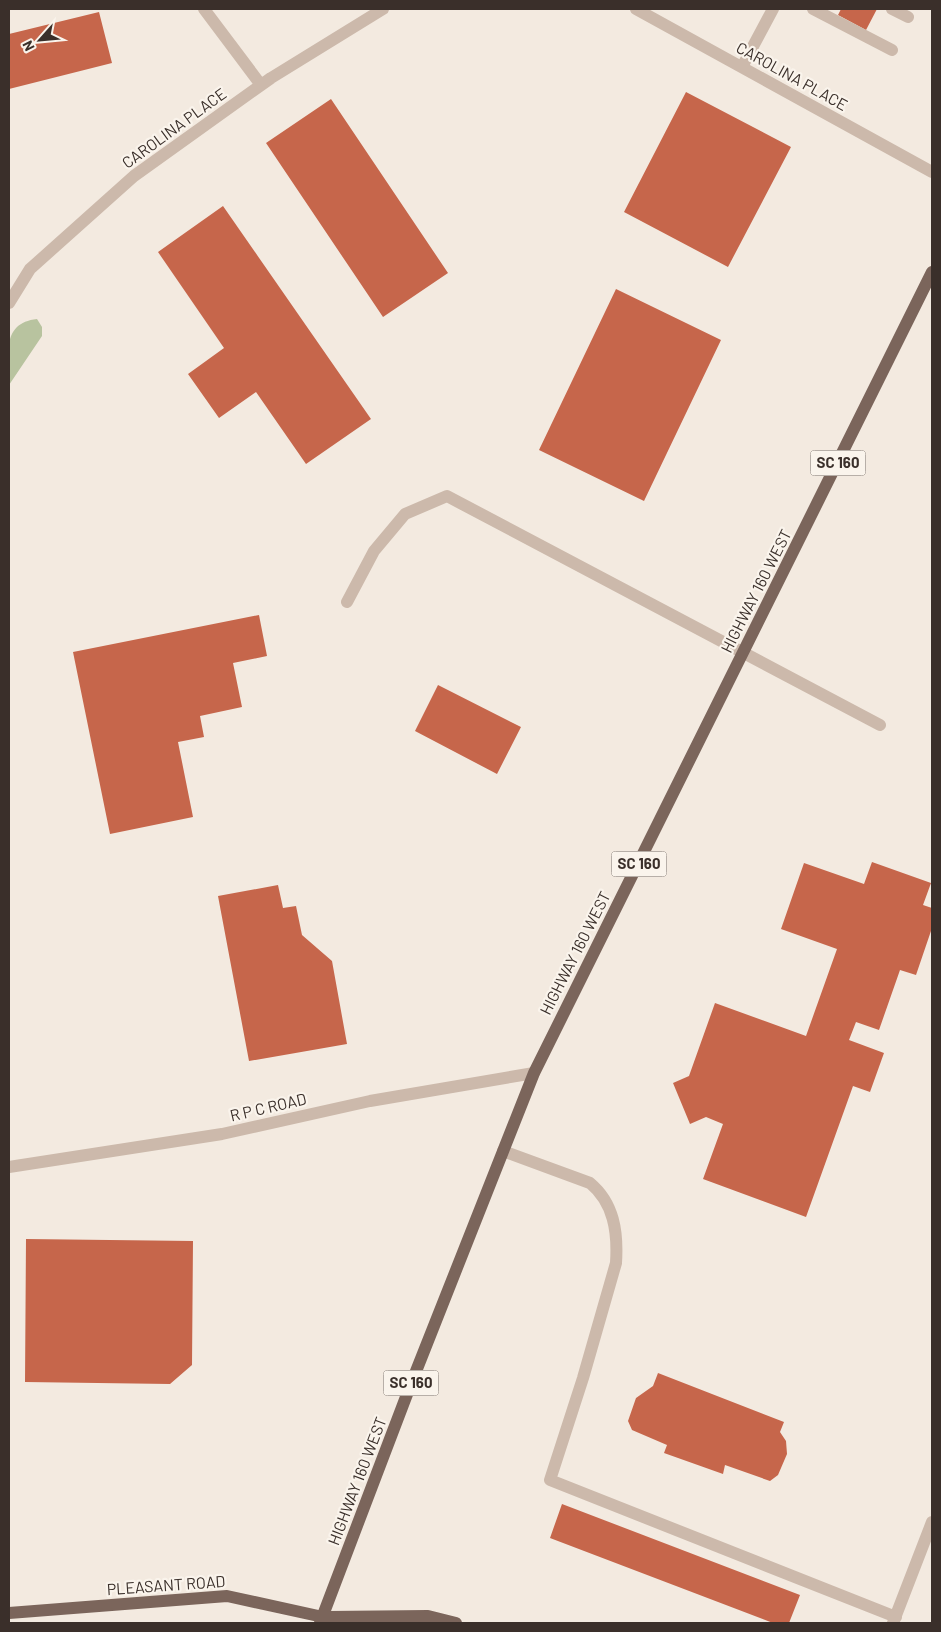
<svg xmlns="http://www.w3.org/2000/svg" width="941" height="1632" font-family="Barlow,sans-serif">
<rect width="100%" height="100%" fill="#f3eae0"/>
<!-- green -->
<path fill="#b8c39f" d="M 37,319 L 42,327 L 42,336 L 9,385 C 9,357 0,323 37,319 Z"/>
<!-- building -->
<path fill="#c6664b" d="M 841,9 L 877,9 L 866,30 L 838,15 Z
M 99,12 L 112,63 L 9,89 L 9,34 Z
M 686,92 L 791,147 L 728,267 L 624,212 Z
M 331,99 L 448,273 L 383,317 L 266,143 Z
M 223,206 L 371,419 L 306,464 L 256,392 L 219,418 L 188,374 L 224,348 L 158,252 Z
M 616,289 L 721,340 L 644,501 L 539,450 Z
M 259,615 L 267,656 L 233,663 L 242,707 L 200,716 L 204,737 L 178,742 L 193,817 L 110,834 L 73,652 Z
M 438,685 L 521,727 L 497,774 L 415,731 Z
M 872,862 L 931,883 L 923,905 L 932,908 L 932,928 L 916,975 L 900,970 L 879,1030 L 856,1022 L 849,1040 L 884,1053 L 870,1092 L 853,1086 L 806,1217 L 703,1179 L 723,1124 L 706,1117 L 690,1124 L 673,1083 L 689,1076 L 715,1003 L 806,1036 L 837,949 L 781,929 L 804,863 L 864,884 Z
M 278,885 L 283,908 L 296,906 L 302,935 L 332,961 L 347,1044 L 249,1061 L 218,896 Z
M 26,1239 L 193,1241 L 192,1365 L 170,1384 L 25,1382 Z
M 658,1373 L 784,1422 L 780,1432 L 786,1441 L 787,1454 L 778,1475 L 770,1481 L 725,1465 L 723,1474 L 664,1453 L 667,1445 L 632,1430 L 628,1421 L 636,1398 L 653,1386 Z
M 562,1504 L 800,1595 L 789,1623 L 773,1623 L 550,1538 Z"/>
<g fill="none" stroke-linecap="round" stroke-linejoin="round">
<!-- minor -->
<path stroke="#ccb9ab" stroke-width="12" d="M 204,9 L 261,85
M 636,9 L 932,172
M 813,9 L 892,50
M 892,9 L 908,17
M 742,67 L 773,9
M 9,303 L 30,269 L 134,176 L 271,78 L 383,9
M 347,602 L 374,551 L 405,514 L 447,496 L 880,725
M 503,1151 L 590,1183 C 614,1203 618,1232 616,1263 L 583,1378 L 550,1480 L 896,1617
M 9,1167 L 222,1134 L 370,1101 L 534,1073
M 893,1623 L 932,1522"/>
<!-- major -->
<path stroke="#7b655b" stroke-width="12" d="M 9,1613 L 227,1596 L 323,1617 L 338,1623
M 329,1617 L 428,1616 L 456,1623
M 320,1623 L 409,1389 L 534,1073 L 932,272"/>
</g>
<g text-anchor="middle" stroke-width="4.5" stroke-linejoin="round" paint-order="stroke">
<!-- shield labels -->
<g fill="#faf4ec" stroke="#746a64" stroke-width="1">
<rect x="810.5" y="450.5" width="55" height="25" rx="4"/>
<rect x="611.5" y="851.5" width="55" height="25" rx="4"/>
<rect x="383.5" y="1370.5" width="55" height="25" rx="4"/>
</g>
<g font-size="15" font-weight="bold" fill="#3a2f2a">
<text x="838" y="468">SC 160</text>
<text x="639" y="869">SC 160</text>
<text x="411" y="1388">SC 160</text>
</g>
<!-- street labels -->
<g font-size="16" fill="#3a2f2a" stroke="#faf4ec">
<text transform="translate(792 76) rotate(29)" y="6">CAROLINA PLACE</text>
<text transform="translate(174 128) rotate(-36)" y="6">CAROLINA PLACE</text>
<text transform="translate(756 591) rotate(-63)" y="6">HIGHWAY 160 WEST</text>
<text transform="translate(575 953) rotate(-63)" y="6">HIGHWAY 160 WEST</text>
<text transform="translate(268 1107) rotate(-13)" y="6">R P C ROAD</text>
<text transform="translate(357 1481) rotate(-69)" y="6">HIGHWAY 160 WEST</text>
<text transform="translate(166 1585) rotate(-4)" y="6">PLEASANT ROAD</text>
</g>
</g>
<!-- border -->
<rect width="941" height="1632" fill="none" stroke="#3a2f2a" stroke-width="20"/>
<!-- north arrow -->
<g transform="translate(40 40) rotate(243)" stroke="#faf4ec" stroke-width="4" paint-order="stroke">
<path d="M0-4L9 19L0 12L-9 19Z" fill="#3a2f2a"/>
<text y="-8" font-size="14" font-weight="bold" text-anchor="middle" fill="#3a2f2a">N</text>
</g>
</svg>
